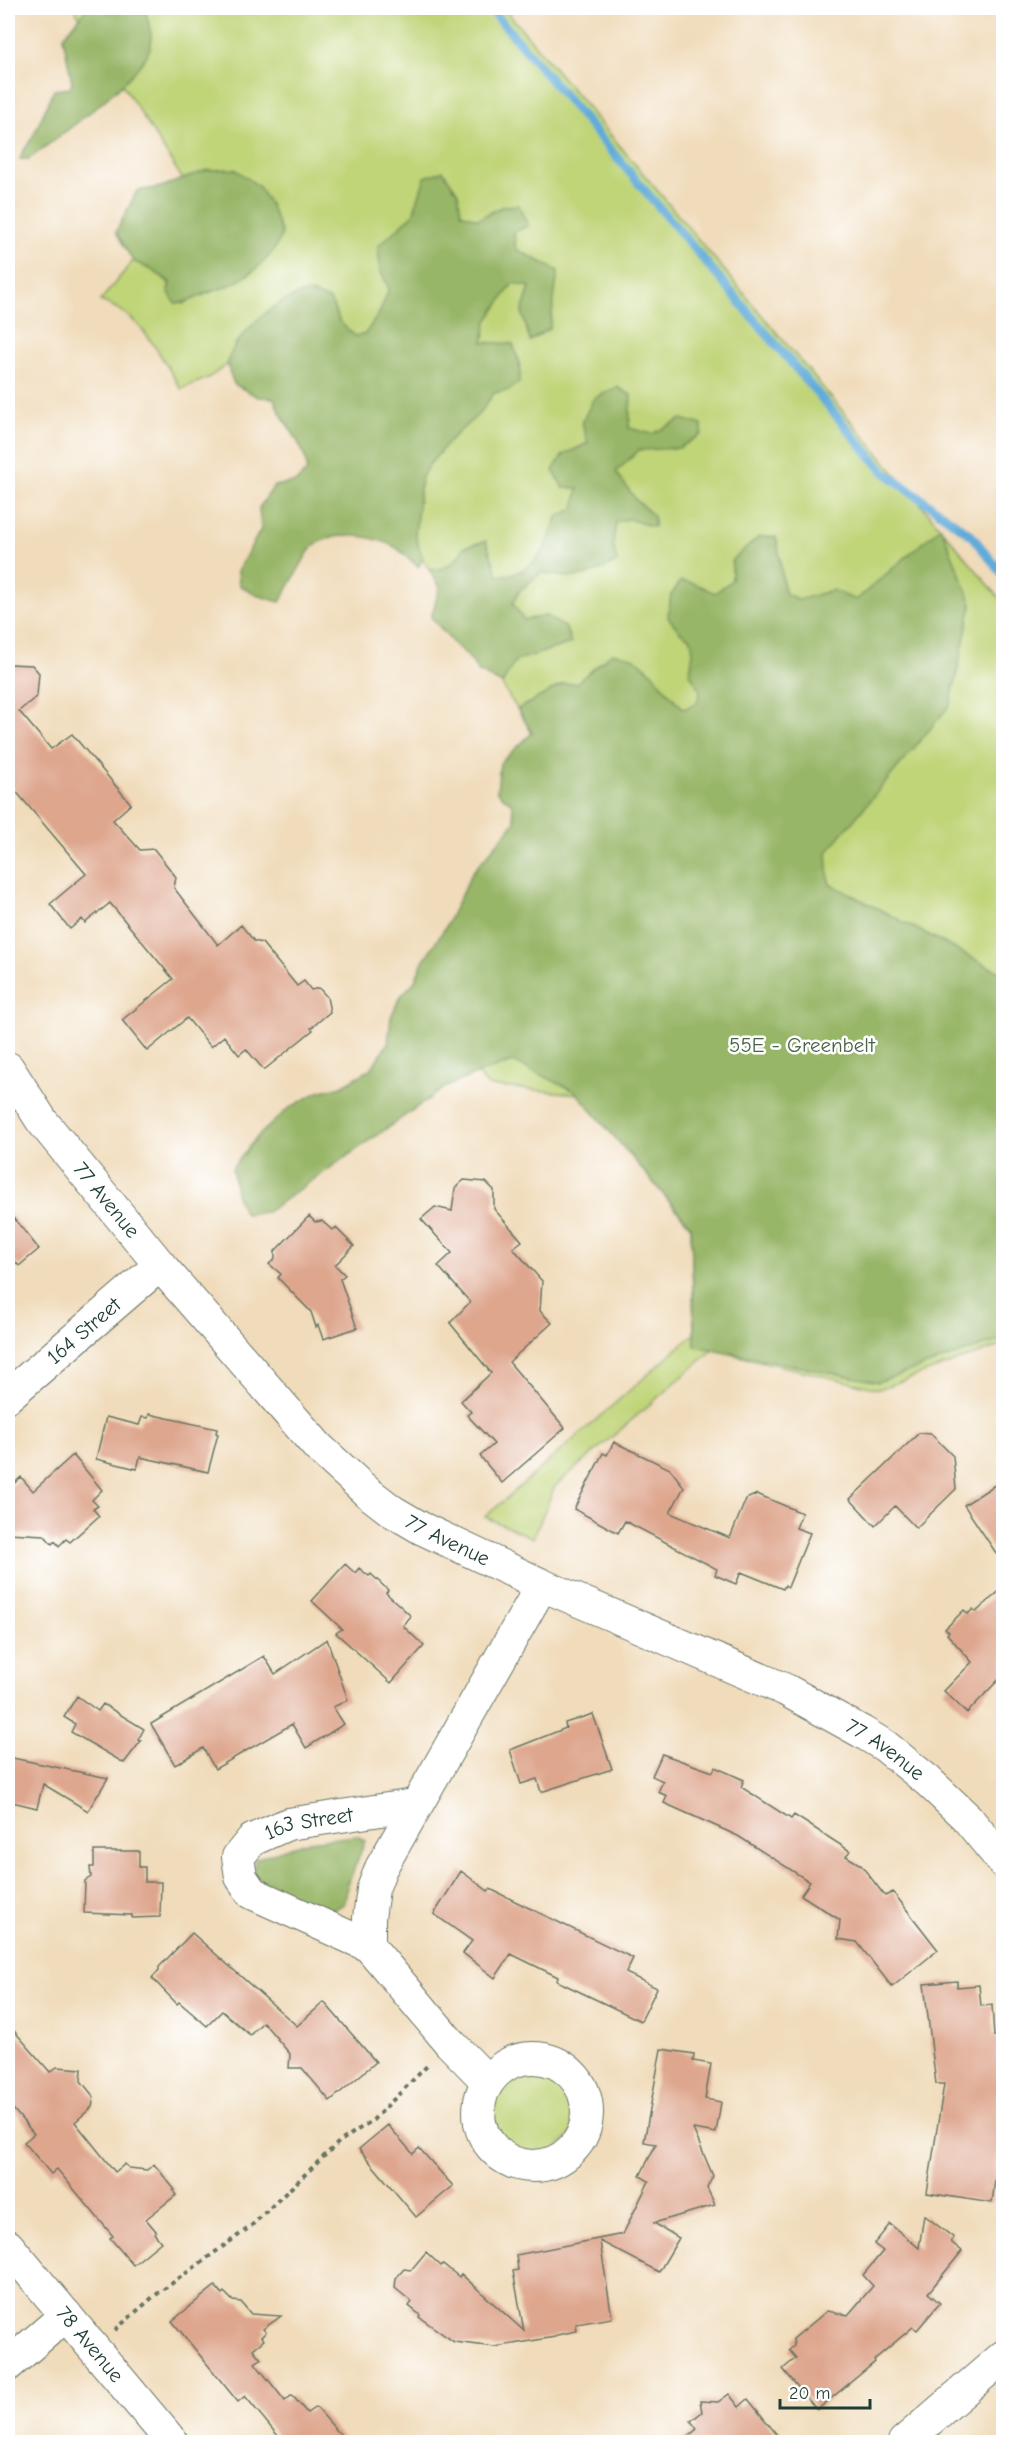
<svg xmlns="http://www.w3.org/2000/svg" width="1011" height="2450" font-family="'Comic Neue',sans-serif">
<rect width="100%" height="100%" fill="#fff"/>
<filter id="ink" filterUnits="userSpaceOnUse"><feTurbulence type="fractalNoise" baseFrequency=".0167" numOctaves="2"/><feDisplacementMap in="SourceGraphic" scale="12" xChannelSelector="R" yChannelSelector="G"/><feConvolveMatrix kernelMatrix="1 2 1 2 8 2 1 2 1" color-interpolation-filters="sRGB"/></filter>
<filter id="wash" filterUnits="userSpaceOnUse"><feTurbulence type="fractalNoise" baseFrequency=".008" numOctaves="4" result="noise"/><feDisplacementMap in="SourceGraphic" scale="24" xChannelSelector="R" yChannelSelector="G"/><feGaussianBlur stdDeviation="1.35" result="paint"/><feColorMatrix in="noise" values="0 0 0 0 0 0 0 0 0 0 0 0 0 0 0 0 0 1.4 0 .05"/><feComposite in="paint" operator="in"/></filter>
<g filter="url(#wash)">
<rect width="100%" height="100%" fill="#f0dbba"/>
<!-- green -->
<path fill="#c0d478" stroke="#708856" stroke-width="1.5" d="M 74,8 L 504,8 L 1003,602 L 1003,1345 L 879,1389 L 713,1350 L 555,1486 L 533,1538 L 485,1517 L 694,1334 L 691,1227 L 578,1094 L 488,1086 L 469,1064 L 972,604 L 941,528 L 592,828 L 267,312 L 235,344 L 228,364 L 208,378 L 181,389 C 159,354 142,314 100,301 L 133,261 C 160,273 168,278 183,304 C 203,294 225,288 244,276 Z
M487 2111a45 45 0 1 1 90 0a45 45 0 1 1-90 0Z"/>
<!-- forest -->
<path fill="#98b668" stroke="#5c7a4e" stroke-width="1.5" d="M 85,8 L 145,8 C 147,19 154,37 150,48 C 138,81 59,136 29,159 L 20,159 C 23,149 30,143 34,134 C 41,120 47,105 54,90 L 70,88 L 72,82 L 63,37 L 86,10 Z
M 235,169 L 258,186 L 270,204 L 282,234 C 273,258 251,275 228,286 C 221,289 213,290 206,293 C 195,297 187,304 175,303 L 168,291 L 170,282 L 152,270 L 133,261 L 116,232 L 137,191 L 161,187 L 207,170 Z
M 443,171 L 458,193 L 461,213 L 478,219 L 503,206 L 519,205 L 528,226 L 514,232 L 516,249 L 558,271 L 550,328 L 530,341 L 522,312 L 530,287 L 513,283 L 487,321 L 483,342 L 513,344 L 520,365 L 520,381 L 509,390 L 494,393 L 480,413 L 452,438 L 429,465 L 421,479 L 415,535 L 423,559 L 418,567 C 410,560 403,551 393,546 C 371,535 334,530 313,546 C 309,549 286,592 280,602 L 256,595 L 239,585 L 238,570 L 261,529 L 259,508 L 274,486 L 296,482 L 307,471 C 307,444 281,423 274,398 L 258,397 L 234,384 C 232,378 227,369 228,362 C 233,336 281,294 308,293 C 315,293 324,298 330,300 L 340,322 L 355,336 L 365,334 L 380,312 L 389,289 L 380,270 L 378,246 L 413,215 L 425,177 Z
M 617,387 L 631,395 L 629,428 L 652,434 L 682,419 L 702,425 L 702,434 L 679,448 L 639,450 L 616,472 L 636,500 L 654,516 L 654,527 L 628,519 L 616,522 L 613,544 L 617,562 C 589,576 574,582 542,572 L 519,591 L 513,604 L 524,620 L 546,616 L 566,628 L 571,643 L 515,661 L 502,684 L 479,672 L 467,655 L 454,644 L 431,617 L 440,587 L 429,569 C 446,571 456,562 464,547 L 486,541 L 498,576 C 535,574 547,549 557,517 L 574,509 L 578,488 L 563,488 L 553,470 L 563,455 L 588,443 L 582,422 L 594,398 Z
M 941,527 L 972,604 L 950,705 L 827,852 L 829,883 L 1003,974 L 1003,1339 L 878,1382 L 695,1346 L 691,1226 L 575,1091 L 514,1062 L 483,1071 L 446,1087 L 267,1212 L 245,1214 L 237,1198 L 232,1168 L 257,1137 L 289,1108 L 318,1092 L 342,1086 L 371,1069 L 388,1043 L 391,1017 L 400,997 L 415,981 L 423,961 L 445,928 L 472,873 L 515,822 L 512,804 L 497,792 L 500,763 L 532,733 L 518,709 L 563,684 L 576,683 L 612,653 C 618,654 625,655 631,657 C 650,664 667,695 684,709 L 697,703 L 700,691 L 690,673 L 693,652 L 691,639 L 680,632 L 668,617 L 671,595 L 681,581 L 693,583 L 715,593 L 732,580 L 732,560 L 759,537 L 776,537 C 781,556 780,575 786,594 L 799,600 L 832,590 L 856,600 Z
M 357,1836 L 365,1841 L 348,1884 L 344,1904 L 329,1912 L 270,1890 L 254,1874 L 255,1859 L 309,1841 Z"/>
<g fill="none" stroke-linecap="round" stroke-linejoin="round">
<!-- stream -->
<path stroke="#61abd9" stroke-width="9" d="M 490,8 L 884,472 L 971,535 L 1004,576"/>
</g>
<g id="blocks">
<!-- building -->
<path fill="#dea68d" d="M 8,664 L 32,665 L 39,673 L 37,696 L 19,711 L 51,749 L 72,734 L 131,804 L 113,820 L 140,850 L 154,849 L 176,877 L 174,888 L 218,945 L 241,925 L 254,941 L 262,943 L 297,986 L 304,981 L 311,990 L 319,988 L 327,997 L 330,1012 L 311,1028 L 313,1030 L 264,1070 L 246,1049 L 239,1055 L 224,1036 L 211,1047 L 187,1018 L 147,1051 L 122,1020 L 173,979 L 110,903 L 85,923 L 82,919 L 70,929 L 50,904 L 86,874 L 8,782 Z
M 464,1180 L 486,1182 L 494,1190 L 494,1209 L 522,1241 L 513,1248 L 542,1281 L 540,1311 L 552,1323 L 509,1362 L 565,1428 L 502,1483 L 480,1456 L 494,1444 L 467,1415 L 471,1412 L 461,1401 L 491,1373 L 450,1323 L 470,1302 L 438,1266 L 452,1253 L 421,1219 L 435,1207 L 452,1211 L 455,1188 Z
M 8,1211 L 39,1249 L 19,1266 L 8,1253 Z
M 309,1216 L 315,1222 L 322,1221 L 332,1230 L 336,1228 L 354,1246 L 335,1265 L 345,1275 L 340,1279 L 357,1328 L 323,1339 L 318,1325 L 316,1327 L 311,1312 L 278,1278 L 281,1274 L 269,1264 L 275,1259 L 275,1251 Z
M 149,1414 L 217,1429 L 216,1433 L 218,1434 L 208,1472 L 140,1457 L 137,1469 L 96,1459 L 106,1417 L 139,1425 L 142,1417 L 148,1418 Z
M 919,1433 L 931,1434 L 953,1456 L 956,1489 L 916,1528 L 895,1506 L 875,1526 L 850,1499 Z
M 614,1442 L 670,1469 L 684,1487 L 670,1513 L 730,1538 L 746,1499 L 757,1494 L 802,1513 L 796,1528 L 810,1533 L 788,1587 L 785,1585 L 783,1589 L 741,1572 L 736,1584 L 715,1575 L 717,1569 L 625,1521 L 618,1533 L 574,1509 L 603,1453 L 607,1455 Z
M 73,1455 L 102,1490 L 92,1500 L 98,1506 L 93,1509 L 99,1516 L 70,1542 L 66,1539 L 59,1546 L 55,1541 L 52,1544 L 44,1535 L 8,1533 L 8,1489 L 21,1477 L 33,1491 Z
M 1004,1479 L 1004,1565 L 964,1505 Z
M 345,1564 L 355,1573 L 359,1568 L 369,1576 L 371,1574 L 388,1590 L 386,1593 L 411,1616 L 403,1626 L 424,1646 L 391,1683 L 336,1633 L 342,1629 L 312,1601 Z
M 1004,1587 L 1004,1674 L 967,1713 L 944,1691 L 972,1662 L 947,1634 L 949,1632 L 945,1629 L 964,1610 L 968,1614 L 973,1609 L 976,1612 Z
M 327,1639 L 348,1700 L 333,1707 L 344,1724 L 306,1748 L 292,1724 L 215,1769 L 203,1748 L 175,1765 L 151,1724 L 264,1656 L 275,1674 Z
M 77,1696 L 98,1711 L 103,1704 L 144,1729 L 138,1740 L 141,1741 L 124,1763 L 71,1732 L 75,1724 L 64,1717 Z
M 593,1714 L 612,1769 L 541,1792 L 537,1779 L 521,1784 L 510,1750 L 566,1728 L 565,1723 Z
M 662,1754 L 713,1772 L 715,1767 L 744,1780 L 741,1787 L 791,1819 L 794,1815 L 850,1851 L 846,1856 L 861,1865 L 885,1896 L 893,1892 L 938,1950 L 892,1987 L 857,1942 L 838,1939 L 840,1920 L 801,1895 L 810,1882 L 738,1836 L 664,1803 L 667,1796 L 658,1792 L 663,1781 L 652,1776 Z
M 8,1757 L 108,1778 L 88,1811 L 43,1784 L 37,1808 L 8,1801 Z
M 94,1851 L 139,1851 L 139,1867 L 145,1867 L 145,1882 L 161,1882 L 160,1917 L 132,1918 L 132,1915 L 84,1913 L 85,1881 L 91,1877 L 90,1867 L 94,1867 Z
M 461,1871 L 488,1891 L 490,1889 L 633,1958 L 626,1973 L 657,1988 L 641,2021 L 557,1981 L 558,1977 L 511,1954 L 495,1978 L 463,1953 L 472,1941 L 434,1914 Z
M 192,1933 L 297,2026 L 324,2002 L 376,2062 L 330,2101 L 302,2068 L 289,2068 L 290,2054 L 263,2022 L 250,2035 L 222,2011 L 207,2026 L 179,2002 L 177,2004 L 152,1978 L 159,1970 L 159,1967 Z
M 957,1981 L 957,1987 L 979,1985 L 981,2006 L 992,2005 L 994,2036 L 1000,2036 L 1004,2074 L 1004,2136 L 1001,2135 L 992,2203 L 927,2193 L 944,2084 L 936,2084 L 924,1984 Z
M 8,2024 L 50,2072 L 57,2067 L 82,2069 L 81,2081 L 94,2097 L 92,2107 L 75,2122 L 115,2172 L 125,2164 L 129,2168 L 147,2170 L 154,2164 L 175,2190 L 173,2191 L 176,2195 L 146,2219 L 156,2231 L 154,2233 L 161,2242 L 133,2265 L 110,2238 L 113,2236 L 57,2169 L 51,2174 L 24,2142 L 34,2134 L 8,2103 Z
M 661,2049 L 694,2054 L 693,2061 L 711,2064 L 705,2099 L 721,2102 L 716,2133 L 693,2129 L 713,2176 L 707,2188 L 715,2205 L 654,2223 L 679,2238 L 659,2272 L 600,2241 L 612,2318 L 576,2324 L 577,2331 L 557,2335 L 555,2337 L 495,2347 L 454,2342 L 419,2317 L 420,2315 L 409,2306 L 412,2302 L 395,2288 L 396,2278 L 404,2269 L 411,2270 L 426,2252 L 441,2266 L 443,2264 L 459,2277 L 461,2274 L 524,2331 L 513,2271 L 518,2270 L 516,2255 L 623,2234 L 649,2181 L 640,2176 L 656,2144 L 644,2142 Z
M 388,2125 L 413,2154 L 419,2148 L 453,2186 L 416,2217 L 359,2149 Z
M 924,2215 L 954,2238 L 951,2242 L 962,2251 L 928,2293 L 940,2303 L 917,2330 L 913,2327 L 874,2360 L 875,2362 L 817,2410 L 783,2369 L 796,2358 L 789,2350 L 794,2346 L 793,2339 L 827,2311 L 848,2315 L 873,2286 L 863,2275 L 883,2251 L 874,2244 L 890,2224 L 919,2248 Z
M 215,2286 L 222,2294 L 224,2292 L 233,2301 L 241,2302 L 251,2314 L 281,2316 L 263,2329 L 266,2332 L 261,2337 L 264,2340 L 253,2349 L 261,2359 L 255,2363 L 285,2401 L 292,2395 L 307,2413 L 316,2407 L 347,2442 L 283,2442 L 245,2396 L 238,2402 L 172,2321 Z
M 729,2394 L 739,2407 L 748,2399 L 783,2442 L 681,2442 L 697,2429 L 691,2421 L 702,2412 L 700,2401 L 718,2402 Z"/>
</g>
</g>
<g filter="url(#ink)">
<use href="#blocks" fill-opacity="0" stroke="#687463" stroke-width="1.5"/>
<g fill="none" stroke-linecap="round" stroke-linejoin="round">
<defs>
<g id="minor">
<path id="s1" d="M 8,1068 L 42,1121 L 160,1265 L 318,1447 L 366,1491 L 392,1511 L 421,1528 L 542,1585 L 786,1690 L 862,1732 L 885,1746 L 928,1781 L 967,1818 L 1004,1863"/>
<path id="s2" d="M 8,1396 L 160,1265"/>
<path id="s3" d="M 369,1946 L 252,1893 L 241,1877 L 238,1857 L 252,1840 L 288,1824 L 414,1805"/>
<circle cx="533" cy="2112" r="54"/>
<path d="M 488,2082 L 450,2043 L 369,1946 L 369,1918 L 373,1889 L 381,1868 L 542,1585"/>
<path id="s4" d="M 8,2246 L 172,2442"/>
<path d="M 8,2365 L 66,2315"/>
<path d="M 904,2442 L 1004,2356"/>
</g>
</defs>
<!-- minor casing -->
<use href="#minor" stroke="#687463" stroke-width="34"/>
<!-- path -->
<path stroke="#687463" stroke-width="4" stroke-dasharray="4.5 4.5" stroke-linecap="butt" d="M 115,2330 L 153,2297 L 250,2227 L 339,2142 L 373,2120 L 429,2064"/>
<!-- minor -->
<use href="#minor" stroke="#fff" stroke-width="32"/>
</g>
</g>
<g text-anchor="middle" stroke-width="5" stroke-linejoin="round" paint-order="stroke">
<!-- park labels -->
<g font-size="21" fill="#476345" stroke="#fff">
<text x="802" y="1052">55E - Greenbelt</text>
</g>
<!-- street labels -->
<g font-size="21" fill="#1f3d34" stroke="#fff">
<text dy="7" stroke="none"><textPath href="#s1" startOffset="165">77 Avenue</textPath></text>
<text dy="7" stroke="none"><textPath href="#s2" startOffset="100">164 Street</textPath></text>
<text dy="7" stroke="none"><textPath href="#s1" startOffset="651">77 Avenue</textPath></text>
<text dy="7" stroke="none"><textPath href="#s1" startOffset="1137">77 Avenue</textPath></text>
<text dy="7" stroke="none"><textPath href="#s3" startOffset="250">163 Street</textPath></text>
<text dy="7" stroke="none"><textPath href="#s4" startOffset="128">78 Avenue</textPath></text>
</g>
</g>
<!-- margin -->
<rect width="1011" height="2450" fill="none" stroke="#fff" stroke-width="30"/>
<!-- scale -->
<path d="M780 2399v9h90v-9" fill="none" stroke="#1f3d34" stroke-width="3"/>
<text x="789" y="2399" font-size="18" fill="#1f3d34" stroke="#ffffff" stroke-width="4.5" paint-order="stroke">20 m</text>
</svg>
